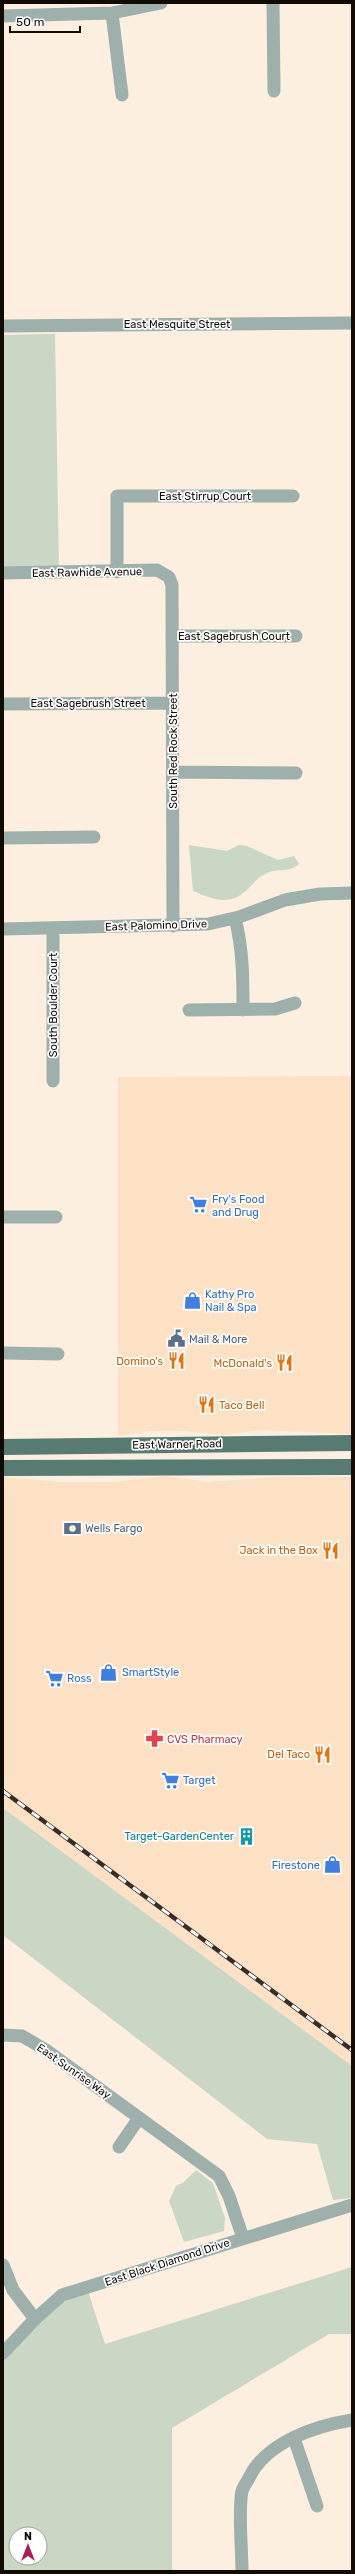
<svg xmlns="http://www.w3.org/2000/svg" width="355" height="2574" font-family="Rubik,sans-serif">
<rect width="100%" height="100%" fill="#fcefe0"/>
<!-- built -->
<path fill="#fde1c4" d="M 352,1076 L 352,1434 L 260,1430 L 224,1435 L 186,1431 L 151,1431 L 118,1436 L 118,1077 Z
M 164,1476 L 209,1482 L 275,1477 L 352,1477 L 352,2066 L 3,1808 L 3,1477 L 61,1482 L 112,1482 Z"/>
<!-- green -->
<path fill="#cad7c4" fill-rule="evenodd" d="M 55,334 L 59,572 L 3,573 L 3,335 Z
M 189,845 L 227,851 L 239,845 L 247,846 L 278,860 L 294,856 L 299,864 C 290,873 278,868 267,873 C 254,879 253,886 243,893 C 228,906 209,898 193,891 Z
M 3,1808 L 352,2066 L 352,2198 L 333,2200 L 317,2144 L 267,2139 L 3,1935 Z
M 196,2170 L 213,2183 L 225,2218 L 224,2231 L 184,2242 L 169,2201 L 176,2186 L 184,2182 Z
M 352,2267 L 352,2334 L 329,2334 L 172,2428 L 172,2571 L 3,2571 L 3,2353 L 35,2319 L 87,2288 L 105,2344 ZM 16,2534 L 40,2534 L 40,2558 L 16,2558 Z"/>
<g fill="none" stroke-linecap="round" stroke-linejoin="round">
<!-- minor -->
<path stroke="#9db0ac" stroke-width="13" d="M 273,3 L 274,91
M 112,13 L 122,95
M 3,16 L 112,13 L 161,3
M 3,326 L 352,323
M 117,572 L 117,496 L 293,496
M 3,573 L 157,570 L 169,577 L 172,585 L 173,926
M 172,636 L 296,636
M 3,704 L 172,703
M 173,772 L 296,773
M 3,838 L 94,837
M 235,918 C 243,949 243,978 243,1010
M 53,928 L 53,1081
M 3,929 L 208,924 L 239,917 L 285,900 L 320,894 L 352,893
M 189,1010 L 275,1009 L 295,1003
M 3,1217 L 56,1217
M 3,1353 L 58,1354
M 3,2035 L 22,2036 L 46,2050 L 219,2176 L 229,2196 L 243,2238
M 119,2147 L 139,2118
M 3,2265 L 13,2290 L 35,2319
M 3,2353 L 35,2319 L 62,2295 L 352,2205
M 294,2438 L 317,2506
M 242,2571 C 242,2549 238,2511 242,2491 C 243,2487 247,2482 249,2478 C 266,2442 315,2426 352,2420"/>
<!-- major -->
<path stroke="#577a73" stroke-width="16" d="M 3,1447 L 352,1443
M 3,1468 L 352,1467"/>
<defs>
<path id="rail" d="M 3,1791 L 352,2050"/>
</defs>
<!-- rail casing -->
<use href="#rail" stroke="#362e26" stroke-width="4.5"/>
<!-- rail -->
<use href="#rail" stroke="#fff" stroke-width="3" stroke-dasharray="9" stroke-linecap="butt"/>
</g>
<!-- icons -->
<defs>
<symbol id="supermarket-bare" viewBox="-9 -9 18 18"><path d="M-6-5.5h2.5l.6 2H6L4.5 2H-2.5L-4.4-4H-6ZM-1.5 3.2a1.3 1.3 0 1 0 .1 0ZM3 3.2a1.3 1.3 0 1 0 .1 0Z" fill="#3f7fe0" stroke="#fff" stroke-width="2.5" paint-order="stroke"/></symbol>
<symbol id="shop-bare" viewBox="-9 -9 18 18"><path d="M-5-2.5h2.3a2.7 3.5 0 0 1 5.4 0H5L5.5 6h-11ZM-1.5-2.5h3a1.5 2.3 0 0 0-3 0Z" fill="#3f7fe0" stroke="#fff" stroke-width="2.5" paint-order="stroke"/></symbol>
<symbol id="civic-bare" viewBox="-9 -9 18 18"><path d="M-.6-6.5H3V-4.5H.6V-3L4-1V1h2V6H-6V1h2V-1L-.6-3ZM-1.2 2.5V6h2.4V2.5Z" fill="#5c6f8a" stroke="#fff" stroke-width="2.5" paint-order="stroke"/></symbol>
<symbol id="restaurant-bare" viewBox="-9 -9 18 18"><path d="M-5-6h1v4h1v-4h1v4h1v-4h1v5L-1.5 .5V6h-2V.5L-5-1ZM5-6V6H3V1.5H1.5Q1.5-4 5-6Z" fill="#e8710a" stroke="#fff" stroke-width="2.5" paint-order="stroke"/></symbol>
<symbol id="bank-bare" viewBox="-9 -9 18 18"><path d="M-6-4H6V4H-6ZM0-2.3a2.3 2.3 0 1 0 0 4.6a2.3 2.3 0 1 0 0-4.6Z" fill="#5c6f8a" stroke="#fff" stroke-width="2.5" paint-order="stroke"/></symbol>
<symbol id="pharmacy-bare" viewBox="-9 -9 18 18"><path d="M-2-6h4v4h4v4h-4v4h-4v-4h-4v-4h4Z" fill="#e0444e" stroke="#fff" stroke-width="2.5" paint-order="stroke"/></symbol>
<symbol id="building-bare" viewBox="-9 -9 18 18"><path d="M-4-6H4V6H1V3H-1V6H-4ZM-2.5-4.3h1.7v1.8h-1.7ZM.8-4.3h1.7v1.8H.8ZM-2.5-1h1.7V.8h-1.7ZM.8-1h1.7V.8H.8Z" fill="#0f9aa8" stroke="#fff" stroke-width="2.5" paint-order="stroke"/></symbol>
</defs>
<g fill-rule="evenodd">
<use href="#supermarket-bare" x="186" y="1192" width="25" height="25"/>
<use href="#shop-bare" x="180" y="1288" width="25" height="25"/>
<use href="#civic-bare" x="164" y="1326" width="25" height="25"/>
<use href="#restaurant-bare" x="164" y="1348" width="25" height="25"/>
<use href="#restaurant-bare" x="272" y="1350" width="25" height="25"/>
<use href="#restaurant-bare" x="194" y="1392" width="25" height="25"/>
<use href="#bank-bare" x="60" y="1516" width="25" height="25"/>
<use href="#restaurant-bare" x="318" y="1538" width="25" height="25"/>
<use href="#shop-bare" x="96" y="1660" width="25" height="25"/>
<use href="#supermarket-bare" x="42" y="1666" width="25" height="25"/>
<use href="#pharmacy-bare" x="142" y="1726" width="25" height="25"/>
<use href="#restaurant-bare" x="310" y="1742" width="25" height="25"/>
<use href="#supermarket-bare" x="158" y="1768" width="25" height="25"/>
<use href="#building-bare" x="234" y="1824" width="25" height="25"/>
<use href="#shop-bare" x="320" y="1852" width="25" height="25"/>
</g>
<g text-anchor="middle" stroke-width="3.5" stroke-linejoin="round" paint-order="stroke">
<!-- street labels -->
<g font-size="11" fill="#120b04" stroke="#fff">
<text x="177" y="328">East Mesquite Street</text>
<text x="205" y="500">East Stirrup Court</text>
<text transform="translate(87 572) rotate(-1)" y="4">East Rawhide Avenue</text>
<text x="234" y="640">East Sagebrush Court</text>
<text x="88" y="707">East Sagebrush Street</text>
<text transform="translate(173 751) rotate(-90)" y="4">South Red Rock Street</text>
<text transform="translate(156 925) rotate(-2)" y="4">East Palomino Drive</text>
<text transform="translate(53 1005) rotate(-90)" y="4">South Boulder Court</text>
<text transform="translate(177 1444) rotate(-1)" y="4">East Warner Road</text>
<text transform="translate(74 2071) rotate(35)" y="4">East Sunrise Way</text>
<text transform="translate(167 2262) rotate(-18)" y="4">East Black Diamond Drive</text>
</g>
<!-- shop labels -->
<g font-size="11" fill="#366cbe" stroke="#fff" text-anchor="start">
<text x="212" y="1203">Fry's Food<tspan x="212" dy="13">and Drug</tspan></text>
<text x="205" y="1298">Kathy Pro<tspan x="205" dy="13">Nail &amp; Spa</tspan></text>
<text x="122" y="1676">SmartStyle</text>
<text x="67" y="1682">Ross</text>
<text x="183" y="1784">Target</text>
<text x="320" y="1869" text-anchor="end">Firestone</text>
</g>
<!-- service labels -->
<g font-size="11" fill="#4e5e75" stroke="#fff" text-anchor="start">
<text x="189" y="1343">Mail &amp; More</text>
<text x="85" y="1532">Wells Fargo</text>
</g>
<!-- food labels -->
<g font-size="11" fill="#c56008" stroke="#fff" text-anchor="end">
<text x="163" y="1365">Domino's</text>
<text x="272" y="1367">McDonald's</text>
<text x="219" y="1409" text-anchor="start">Taco Bell</text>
<text x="318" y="1554">Jack in the Box</text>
<text x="310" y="1758">Del Taco</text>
</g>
<!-- health labels -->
<g font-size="11" fill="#be3a42" stroke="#fff" text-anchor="start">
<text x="167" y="1743">CVS Pharmacy</text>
</g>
<!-- culture labels -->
<g font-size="11" fill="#0d838f" stroke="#fff" text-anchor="end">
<text x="234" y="1840">Target-GardenCenter</text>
</g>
</g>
<!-- border -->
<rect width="355" height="2574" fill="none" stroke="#120b04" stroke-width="8"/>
<!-- north arrow -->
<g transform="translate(28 2546)"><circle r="19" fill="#ffffff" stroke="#a09d9b"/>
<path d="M0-3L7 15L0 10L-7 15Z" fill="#a81c5e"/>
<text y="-6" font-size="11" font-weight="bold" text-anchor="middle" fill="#120b04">N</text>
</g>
<!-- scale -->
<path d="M10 26v6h70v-6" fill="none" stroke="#120b04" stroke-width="2"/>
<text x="16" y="26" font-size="12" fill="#120b04" stroke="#ffffff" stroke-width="3" paint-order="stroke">50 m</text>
</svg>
